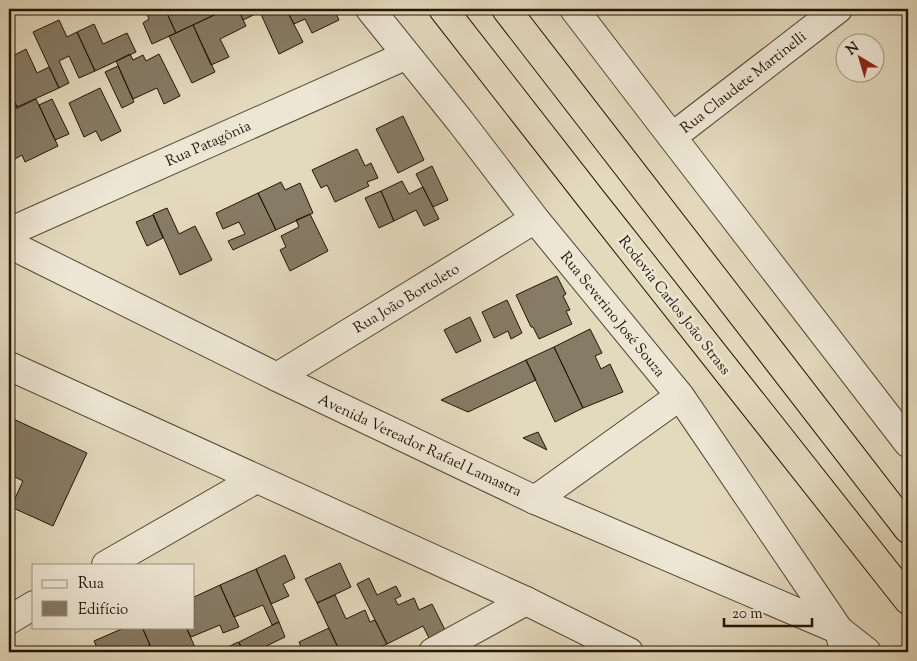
<svg xmlns="http://www.w3.org/2000/svg" width="917" height="661" font-family="'Sorts Mill Goudy',serif">
<rect width="100%" height="100%" fill="#e3d9bd"/>
<filter id="stains"><feTurbulence type="fractalNoise" baseFrequency=".004" numOctaves="4"/><feColorMatrix values="0 0 0 0 .2 0 0 0 0 .09 0 0 0 0 .02 0 0 0 .5 -.17"/></filter>
<radialGradient id="worn" r=".72"><stop offset=".6" stop-color="#630" stop-opacity="0"/><stop offset="1" stop-color="#630" stop-opacity=".3"/></radialGradient>
<!-- building -->
<path fill="#867b65" stroke="#221606" d="M 145,9 L 165,9 L 176,33 L 152,44 L 143,23 L 149,19 Z
M 165,9 L 188,9 L 188,10 L 192,9 L 211,9 L 214,15 L 176,33 Z
M 227,9 L 238,9 L 246,26 L 220,39 L 229,57 L 211,65 L 193,25 Z
M 238,9 L 286,9 L 303,42 L 279,54 L 260,12 L 243,20 Z
M 286,9 L 334,9 L 339,20 L 312,33 L 305,19 L 294,24 Z
M 59,20 L 67,37 L 77,32 L 95,71 L 79,78 L 69,56 L 59,61 L 69,83 L 59,88 L 33,32 Z
M 94,24 L 103,44 L 127,33 L 136,52 L 95,71 L 77,32 Z
M 193,25 L 215,72 L 192,83 L 169,36 Z
M 26,49 L 37,73 L 49,67 L 59,88 L 17,107 L 9,90 L 9,58 Z
M 130,54 L 133,60 L 143,55 L 146,61 L 159,54 L 180,96 L 164,104 L 157,88 L 133,99 L 116,61 Z
M 118,66 L 134,102 L 122,108 L 105,72 Z
M 100,88 L 121,131 L 101,141 L 96,131 L 84,137 L 69,103 Z
M 9,91 L 17,107 L 9,111 Z
M 36,99 L 58,146 L 25,162 L 22,155 L 15,159 L 9,145 L 9,112 Z
M 52,99 L 69,134 L 55,140 L 39,105 Z
M 403,116 L 424,160 L 398,173 L 376,129 Z
M 357,149 L 365,166 L 371,163 L 378,178 L 367,182 L 369,186 L 335,202 L 327,185 L 321,188 L 312,170 Z
M 432,166 L 448,200 L 433,207 L 416,174 Z
M 402,181 L 409,194 L 423,187 L 439,219 L 424,226 L 416,210 L 394,221 L 381,191 Z
M 281,182 L 285,190 L 300,183 L 313,213 L 276,230 L 258,193 Z
M 381,191 L 394,221 L 379,228 L 365,198 Z
M 258,193 L 276,230 L 233,250 L 228,241 L 245,234 L 239,222 L 223,229 L 216,213 Z
M 167,208 L 179,234 L 195,226 L 212,260 L 180,275 L 153,214 Z
M 310,214 L 328,251 L 290,271 L 280,250 L 286,247 L 281,236 L 299,227 L 296,220 Z
M 153,215 L 163,238 L 147,246 L 136,222 Z
M 557,276 L 566,294 L 563,296 L 570,310 L 566,311 L 572,324 L 539,339 L 533,327 L 531,327 L 516,295 Z
M 507,300 L 522,333 L 511,339 L 508,331 L 494,338 L 482,312 Z
M 470,317 L 481,341 L 456,353 L 444,330 Z
M 590,329 L 602,353 L 595,356 L 601,369 L 610,364 L 623,392 L 583,408 L 554,347 Z
M 554,347 L 583,408 L 555,422 L 526,360 Z
M 526,360 L 536,380 L 468,412 L 441,400 Z
M 9,417 L 87,453 L 53,526 L 11,507 L 23,481 L 9,474 Z
M 538,432 L 547,450 L 523,438 Z
M 285,555 L 295,578 L 283,584 L 289,596 L 271,604 L 256,569 Z
M 340,563 L 351,587 L 317,603 L 305,579 Z
M 256,569 L 279,622 L 272,625 L 263,605 L 234,617 L 220,585 Z
M 369,578 L 377,595 L 396,586 L 401,596 L 395,599 L 398,605 L 414,598 L 419,610 L 432,604 L 450,640 L 434,648 L 423,626 L 387,644 L 357,584 Z
M 220,585 L 239,627 L 223,633 L 220,625 L 191,637 L 186,627 L 194,627 L 194,597 Z
M 335,595 L 346,619 L 365,610 L 370,622 L 375,620 L 387,644 L 369,652 L 340,652 L 317,603 Z
M 279,622 L 285,637 L 258,650 L 259,652 L 244,652 L 239,642 Z
M 126,627 L 142,627 L 150,645 L 145,648 L 147,652 L 99,652 L 94,641 Z
M 142,627 L 186,627 L 197,652 L 153,652 Z
M 329,628 L 340,652 L 303,652 L 299,642 Z
M 238,642 L 244,652 L 225,652 L 224,649 Z"/>
<g fill="none" stroke-linecap="round" stroke-linejoin="round">
<defs>
<path id="minor" d="M 370,9 L 460,121 L 535,219 L 680,396 L 839,630 L 844,652
M 574,9 L 672,137 L 908,443
M 672,137 L 838,9
M 9,232 L 407,55
M 277,377 L 535,219
M 535,500 L 680,396
M 106,565 L 256,479
M 9,620 L 34,605
M 433,652 L 526,601"/>
<path id="tertiary" d="M 9,244 L 277,377 L 535,500 L 839,630 L 867,652
M 9,366 L 526,601 L 629,652"/>
<path id="trunk" d="M 443,9 L 592,200 L 908,600
M 506,9 L 908,529"/>
</defs>
<!-- minor casing -->
<use href="#minor" stroke="#524734" stroke-width="30"/>
<!-- tertiary casing -->
<use href="#tertiary" stroke="#524734" stroke-width="30"/>
<!-- trunk casing -->
<use href="#trunk" stroke="#221606" stroke-width="30"/>
<!-- minor -->
<use href="#minor" stroke="#ede6d4" stroke-width="28"/>
<!-- tertiary -->
<use href="#tertiary" stroke="#ede6d4" stroke-width="28"/>
<!-- trunk -->
<use href="#trunk" stroke="#e3d9bd" stroke-width="28"/>
</g>
<g text-anchor="middle" stroke-width="5" stroke-linejoin="round" paint-order="stroke">
<!-- street labels -->
<g font-size="15" fill="#221606" stroke="#ede6d4">
<text transform="translate(743 82) rotate(-38)" y="5">Rua Claudete Martinelli</text>
<text transform="translate(208 143) rotate(-24)" y="5">Rua Patagônia</text>
<text transform="translate(406 298) rotate(-31)" y="5">Rua João Bortoleto</text>
<text transform="translate(675 305) rotate(52)" y="5">Rodovia Carlos João Strass</text>
<text transform="translate(613 314) rotate(51)" y="5">Rua Severino José Souza</text>
<text transform="translate(420 445) rotate(25)" y="5">Avenida Vereador Rafael Lamastra</text>
</g>
</g>
<!-- margin -->
<rect width="917" height="661" fill="none" stroke="#e3d9bd" stroke-width="30"/>
<rect x="10" y="10" width="897" height="641" fill="none" stroke="#221606" stroke-width="2.5"/>
<rect x="15" y="15" width="887" height="631" fill="none" stroke="#221606"/>
<!-- legend -->
<rect x="32" y="564" width="162" height="65" fill="#ede6d4" stroke="#9c9382"/>
<rect x="42" y="580" width="25" height="8" fill="#ede6d4" stroke="#9c9382"/>
<text x="78" y="588" font-size="15" fill="#221606">Rua</text>
<rect x="42" y="601" width="25" height="15" fill="#867b65" stroke="#9c9382"/>
<text x="78" y="614" font-size="15" fill="#221606">Edifício</text>
<!-- north arrow -->
<g transform="translate(860 58) rotate(322)"><circle r="24" fill="#ede6d4" stroke="#9c9382"/>
<path d="M0-4L9 19L0 12L-9 19Z" fill="#8f2418"/>
<text y="-8" font-size="14" font-weight="bold" text-anchor="middle" fill="#221606">N</text>
</g>
<!-- scale -->
<path d="M724 618v8h88v-8" fill="none" stroke="#221606" stroke-width="2.5"/>
<text x="732" y="618" font-size="15" fill="#221606" stroke="#ede6d4" stroke-width="4" paint-order="stroke">20 m</text>
<rect width="100%" height="100%" filter="url(#stains)"/>
<rect width="100%" height="100%" fill="url(#worn)"/>
</svg>
